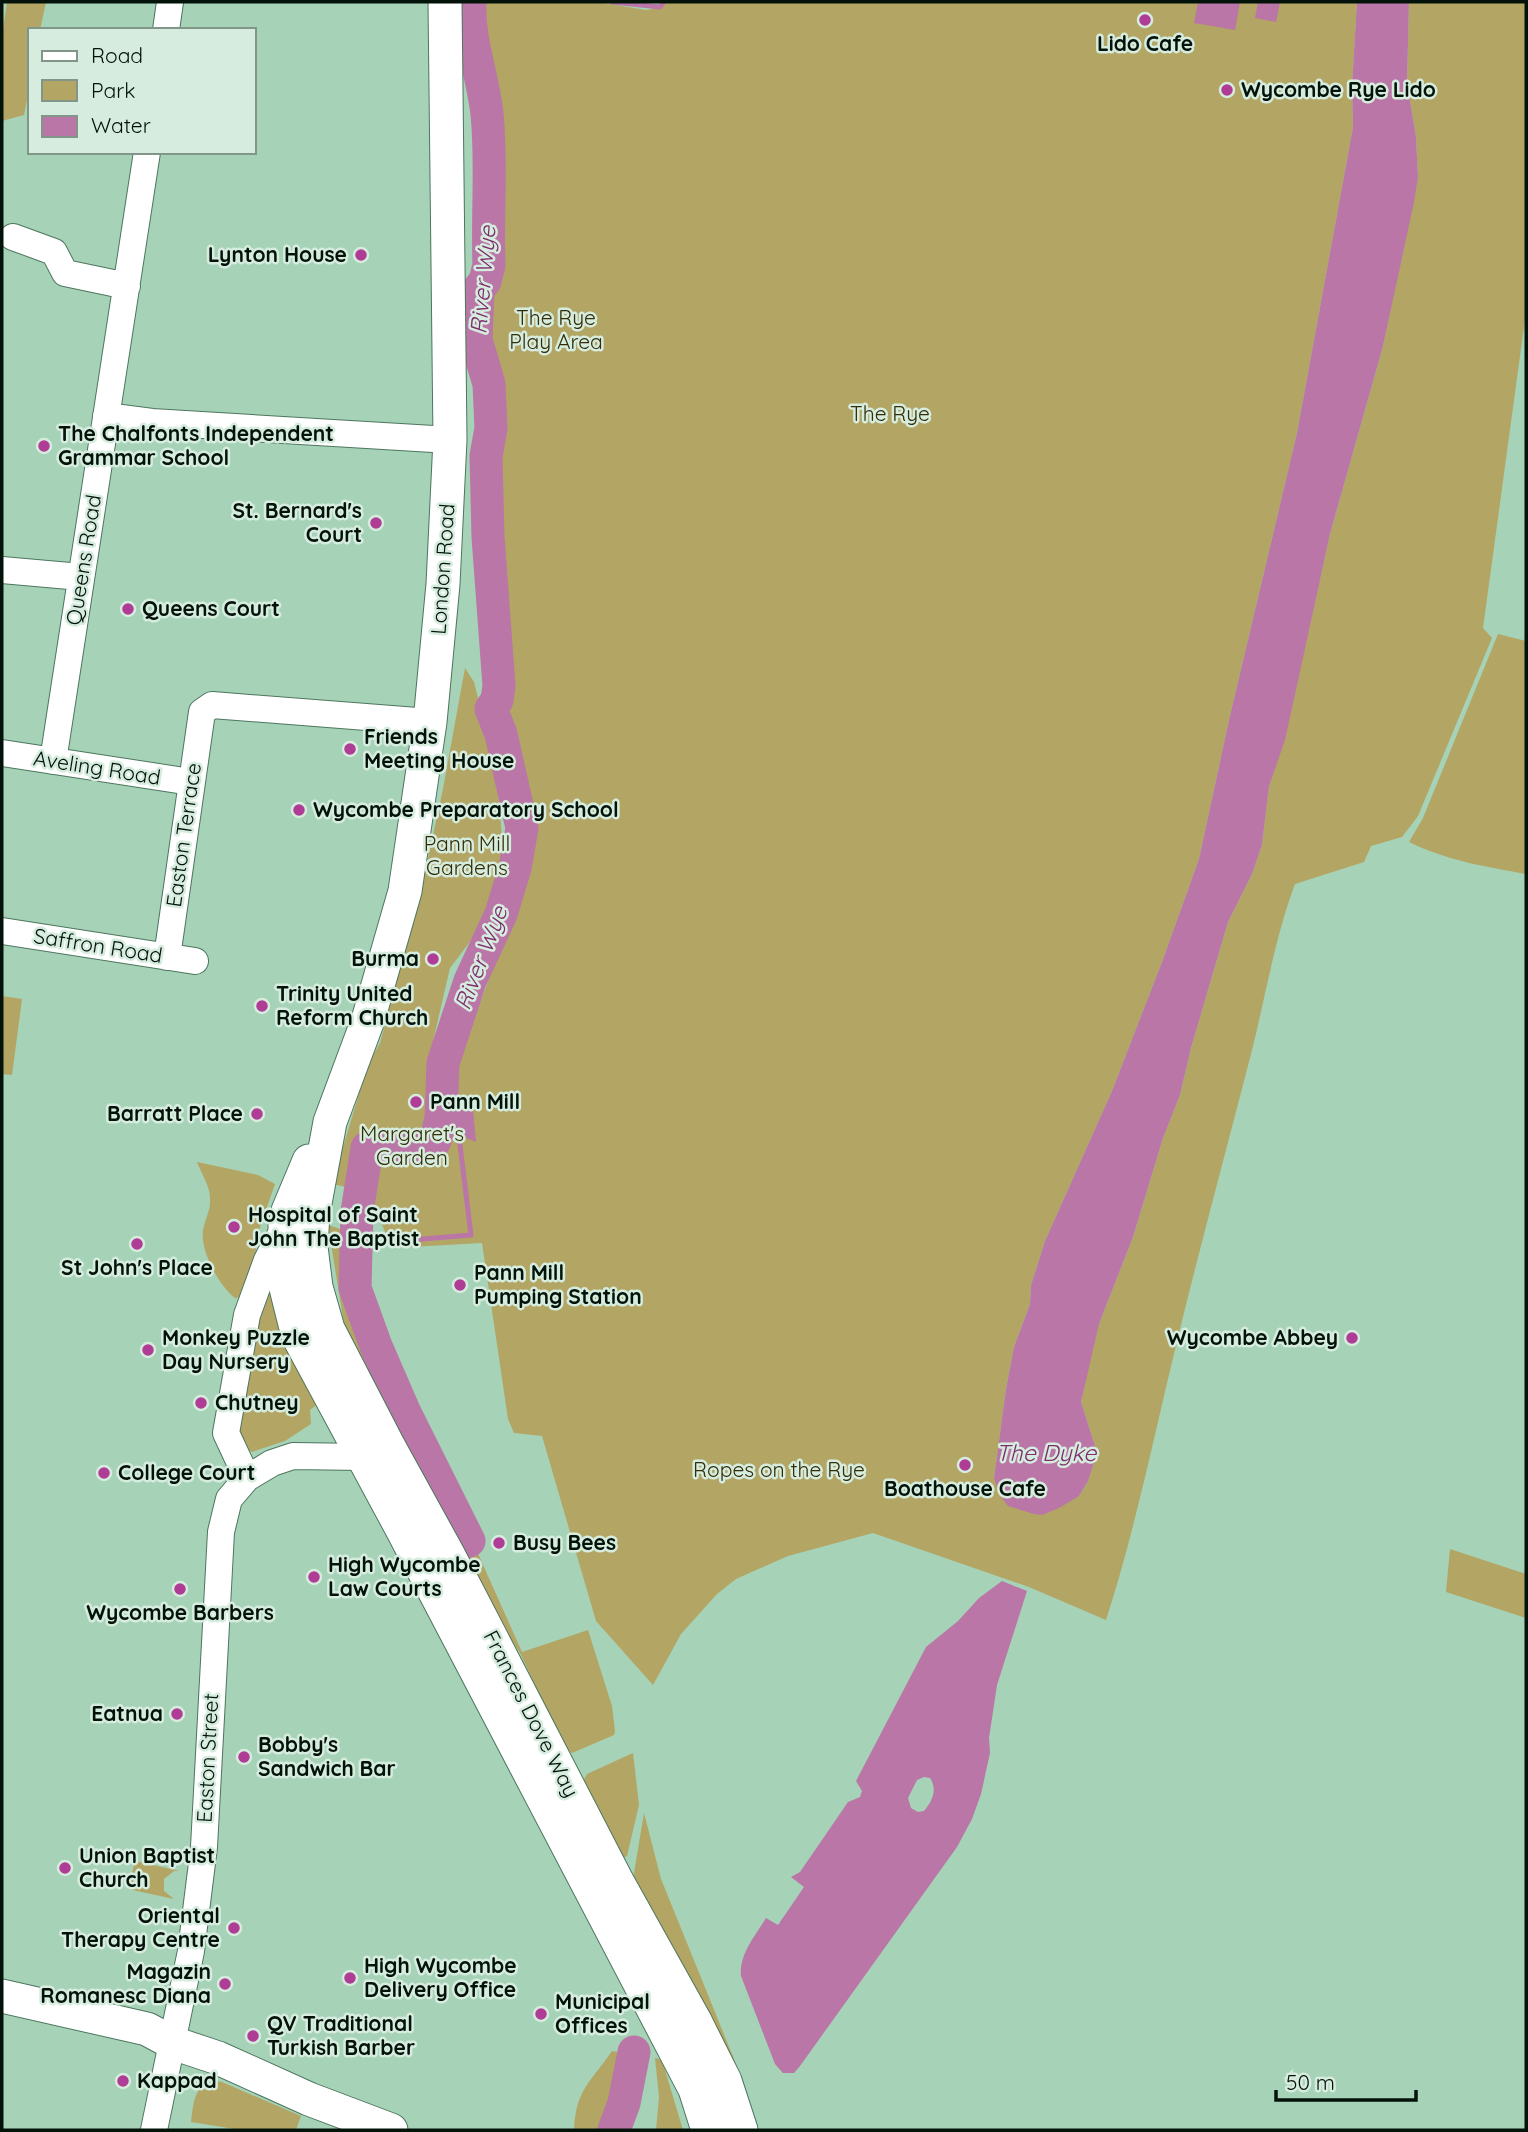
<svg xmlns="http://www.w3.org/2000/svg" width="1528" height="2132" font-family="Quicksand,sans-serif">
<rect width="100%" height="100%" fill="#a6d2b7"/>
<!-- green -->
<path fill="#b3a564" d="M 7,2 L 46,2 L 40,30 L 30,30 L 30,85 L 24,115 L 2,121 L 2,37 Z
M 481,2 L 598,2 L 646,10 L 658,8 L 668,2 L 1357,2 L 1352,85 L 1353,127 L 1297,433 L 1229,720 L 1199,859 L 1162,962 L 1112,1091 L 1045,1241 L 1031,1285 L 1030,1304 L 1014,1347 L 1006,1389 L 994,1478 L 1079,1496 L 1088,1481 L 1094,1463 L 1096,1449 L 1081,1402 L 1089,1360 L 1099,1324 L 1133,1237 L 1163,1138 L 1180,1095 L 1191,1048 L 1228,922 L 1252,874 L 1262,845 L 1269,785 L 1284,740 L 1330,534 L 1383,346 L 1418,177 L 1416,137 L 1407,83 L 1409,2 L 1526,2 L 1526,312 L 1483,628 L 1492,638 L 1418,816 L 1402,837 L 1371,846 L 1364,862 L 1295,884 C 1274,940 1265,1000 1250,1058 C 1226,1151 1201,1243 1178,1337 C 1155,1431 1136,1527 1106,1620 L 1029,1587 L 873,1533 L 788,1556 L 736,1579 L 717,1594 L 681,1634 L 653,1685 L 596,1621 L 542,1436 L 514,1433 L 508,1419 L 482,1243 L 392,1248 L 380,1220 L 364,1211 L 364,1191 L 332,1184 L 368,1064 L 380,1043 L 420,895 L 443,789 L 465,668 L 474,682 L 482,713 L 499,801 L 504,862 L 494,898 L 472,939 L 450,968 L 428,1063 L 453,1066 L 457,1063 L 516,908 L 523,872 L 524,838 L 517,784 L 506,747 L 492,554 L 489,420 L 484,354 L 492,235 L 493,186 L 487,98 L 480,62 L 478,31 Z
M 1498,634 L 1526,641 L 1526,874 C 1487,867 1445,860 1409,842 L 1423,818 Z
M 2,996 L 22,999 L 12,1075 L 2,1074 Z
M 197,1162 L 258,1175 L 275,1184 L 259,1230 L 257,1230 L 258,1236 L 252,1277 L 244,1297 L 235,1298 C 219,1286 200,1251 203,1230 C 205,1219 211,1210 210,1198 C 210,1186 201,1173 197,1162 Z
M 328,1225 L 340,1229 L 343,1277 L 359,1343 L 471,1538 L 522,1652 L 588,1630 L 612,1706 L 615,1731 L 614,1735 L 572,1753 L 564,1747 L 520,1653 L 472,1579 L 345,1330 Z
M 272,1278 L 319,1403 L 310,1410 L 311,1424 L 285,1441 L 252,1452 L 244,1448 L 234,1429 L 250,1345 Z
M 1450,1549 L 1526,1574 L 1526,1618 L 1446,1592 Z
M 633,1753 L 639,1805 L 627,1856 L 617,1861 L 582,1783 L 587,1774 Z
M 644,1813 L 661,1879 L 736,2064 L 728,2068 L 632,1885 Z
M 135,1861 L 180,1871 L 174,1871 L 164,1879 L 164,1891 L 174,1899 L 128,1889 Z
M 612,2051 L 629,2054 L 620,2103 L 610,2130 L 574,2130 C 576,2089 590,2083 612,2051 Z
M 655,2058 L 662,2060 L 683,2130 L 656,2130 L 659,2097 Z
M 215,2081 L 222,2082 L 301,2116 L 296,2130 L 241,2130 L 191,2122 C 194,2102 193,2086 215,2081 Z"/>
<!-- water -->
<path fill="#b976a7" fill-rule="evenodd" d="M 1198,2 L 1240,2 L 1235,30 L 1194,23 Z
M 1258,2 L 1280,2 L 1276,22 L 1255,18 Z
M 1357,2 L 1409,2 L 1407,83 L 1416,137 L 1418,177 L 1414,202 L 1383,346 L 1330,534 L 1285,740 L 1269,786 L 1262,845 L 1252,874 L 1228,922 L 1191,1048 L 1180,1095 L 1163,1138 L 1133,1237 L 1099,1324 L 1081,1402 L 1096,1449 L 1094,1463 L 1088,1481 L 1079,1496 L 1059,1508 L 1042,1515 L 1034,1514 L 1008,1506 L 999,1494 L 994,1478 L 1006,1389 L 1014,1347 L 1030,1304 L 1031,1285 L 1045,1241 L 1112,1091 L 1162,962 L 1199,859 L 1229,720 L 1297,433 L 1353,127 L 1352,85 Z
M 441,1089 L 472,1099 L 476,1142 L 447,1130 L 434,1135 L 427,1130 L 427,1118 Z
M 1002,1581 L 1027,1591 L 997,1685 L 989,1738 L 990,1753 L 981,1794 L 972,1819 L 957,1847 L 800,2066 L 794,2073 L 783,2073 L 775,2064 L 741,1976 C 739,1954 756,1935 766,1918 L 778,1925 L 804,1887 L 791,1877 L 800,1872 L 848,1802 L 860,1797 L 862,1791 L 856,1781 L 926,1647 L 958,1621 L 979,1598 ZM 924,1777 L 930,1778 C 938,1790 932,1801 924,1811 L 918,1812 L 911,1808 L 908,1798 L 917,1780 Z"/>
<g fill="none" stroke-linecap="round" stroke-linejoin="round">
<!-- stream -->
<path stroke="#b976a7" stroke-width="5" d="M 612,2 L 660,7 L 664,2
M 398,1241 L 471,1235 L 460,1145 L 453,1128"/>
<!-- river -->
<path stroke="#b976a7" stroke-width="33" d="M 469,1541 L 405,1413 L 376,1346 L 355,1288 L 357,1212 L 367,1148 L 398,1145 L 424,1147 L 435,1141 L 441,1119 L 443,1063 L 470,981 L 501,914 L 515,868 L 522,828 L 501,734 L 491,709 L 497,700 L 499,686 L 488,537 L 486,456 L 491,428 L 489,384 L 476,340 L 478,290 L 485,281 L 489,265 C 487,215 492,164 487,114 C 483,76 468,40 470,2
M 614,2130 L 624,2103 L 634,2052"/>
<defs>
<path id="minor" d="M 166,30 L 170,2
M 13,237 L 54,252 L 65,273 L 127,286
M 106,416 L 152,422 L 450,440
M 2,570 L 81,577
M 2,753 L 191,782
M 53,761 L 147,152
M 2,931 L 195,961
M 167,957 L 202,712 L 212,705 L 430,722
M 247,1478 L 226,1433 L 247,1315 L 267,1260 L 285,1226
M 154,2130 L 191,1951 L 204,1847 L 221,1532 L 229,1499 L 247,1478 L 272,1463 L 293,1456 L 363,1457"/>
<path id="major" d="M 445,2 L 450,440 L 443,584 L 430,722 L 405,891 L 368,1020 L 330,1122 L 313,1214 L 311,1247 L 316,1287 L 328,1329 L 389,1447 L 449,1556 L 617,1881 L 695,2021 L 725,2081 L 741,2130
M 309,1161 L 288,1211 L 285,1226 L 285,1284 L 298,1336 L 403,1531 L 695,2089 L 708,2130
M 2,1996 L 147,2029 L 173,2043 L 218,2058 L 309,2099 L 391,2130"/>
</defs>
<!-- minor casing -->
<use href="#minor" stroke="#4d765e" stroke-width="28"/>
<!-- major casing -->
<use href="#major" stroke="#4d765e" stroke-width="35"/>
<!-- minor -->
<use href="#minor" stroke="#fff" stroke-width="26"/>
<!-- major -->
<use href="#major" stroke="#fff" stroke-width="33"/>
</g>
<!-- markers -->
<g fill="#af3c95" stroke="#d6ecde" stroke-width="2.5">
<circle cx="1145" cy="20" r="7"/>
<circle cx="1227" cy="90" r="7"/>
<circle cx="361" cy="255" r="7"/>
<circle cx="44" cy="446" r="7"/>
<circle cx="376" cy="523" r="7"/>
<circle cx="128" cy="609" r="7"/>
<circle cx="350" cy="749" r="7"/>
<circle cx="299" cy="810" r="7"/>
<circle cx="433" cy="959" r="7"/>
<circle cx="262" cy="1006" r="7"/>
<circle cx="416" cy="1102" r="7"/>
<circle cx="257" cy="1114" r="7"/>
<circle cx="234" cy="1227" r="7"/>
<circle cx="137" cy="1244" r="7"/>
<circle cx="460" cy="1285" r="7"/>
<circle cx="1352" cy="1338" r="7"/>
<circle cx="148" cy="1350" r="7"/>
<circle cx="201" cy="1403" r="7"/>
<circle cx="965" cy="1465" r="7"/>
<circle cx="104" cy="1473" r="7"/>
<circle cx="499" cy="1543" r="7"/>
<circle cx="314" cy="1577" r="7"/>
<circle cx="180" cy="1589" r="7"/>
<circle cx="177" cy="1714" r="7"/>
<circle cx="244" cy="1757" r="7"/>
<circle cx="65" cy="1868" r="7"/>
<circle cx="234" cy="1928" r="7"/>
<circle cx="350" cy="1978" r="7"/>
<circle cx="225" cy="1984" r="7"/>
<circle cx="541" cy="2014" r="7"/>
<circle cx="253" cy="2036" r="7"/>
<circle cx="123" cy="2081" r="7"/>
</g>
<g text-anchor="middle" stroke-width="5" stroke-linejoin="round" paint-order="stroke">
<!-- poi labels -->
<g font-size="21" font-weight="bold" fill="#04130a" stroke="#d6ecde" text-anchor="start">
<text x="1145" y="51" text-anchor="middle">Lido Cafe</text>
<text x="1241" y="97">Wycombe Rye Lido</text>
<text x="347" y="262" text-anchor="end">Lynton House</text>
<text x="58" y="441">The Chalfonts Independent<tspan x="58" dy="24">Grammar School</tspan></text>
<text x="362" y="518" text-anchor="end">St. Bernard's<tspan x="362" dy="24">Court</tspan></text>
<text x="142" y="616">Queens Court</text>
<text x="364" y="744">Friends<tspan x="364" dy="24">Meeting House</tspan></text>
<text x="313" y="817">Wycombe Preparatory School</text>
<text x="419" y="966" text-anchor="end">Burma</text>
<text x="276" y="1001">Trinity United<tspan x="276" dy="24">Reform Church</tspan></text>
<text x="430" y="1109">Pann Mill</text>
<text x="243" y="1121" text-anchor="end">Barratt Place</text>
<text x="248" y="1222">Hospital of Saint<tspan x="248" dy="24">John The Baptist</tspan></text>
<text x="137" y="1275" text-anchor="middle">St John's Place</text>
<text x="474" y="1280">Pann Mill<tspan x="474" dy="24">Pumping Station</tspan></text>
<text x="162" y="1345">Monkey Puzzle<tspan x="162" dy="24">Day Nursery</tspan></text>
<text x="1338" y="1345" text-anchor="end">Wycombe Abbey</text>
<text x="215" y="1410">Chutney</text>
<text x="118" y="1480">College Court</text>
<text x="965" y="1496" text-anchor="middle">Boathouse Cafe</text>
<text x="513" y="1550">Busy Bees</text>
<text x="328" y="1572">High Wycombe<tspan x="328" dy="24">Law Courts</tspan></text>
<text x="180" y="1620" text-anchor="middle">Wycombe Barbers</text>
<text x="163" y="1721" text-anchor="end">Eatnua</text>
<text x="258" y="1752">Bobby's<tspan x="258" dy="24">Sandwich Bar</tspan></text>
<text x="79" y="1863">Union Baptist<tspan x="79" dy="24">Church</tspan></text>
<text x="220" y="1923" text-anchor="end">Oriental<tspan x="220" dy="24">Therapy Centre</tspan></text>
<text x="364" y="1973">High Wycombe<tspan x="364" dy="24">Delivery Office</tspan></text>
<text x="211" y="1979" text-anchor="end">Magazin<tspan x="211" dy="24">Romanesc Diana</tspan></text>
<text x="555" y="2009">Municipal<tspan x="555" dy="24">Offices</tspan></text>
<text x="267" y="2031">QV Traditional<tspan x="267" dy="24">Turkish Barber</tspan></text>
<text x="137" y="2088">Kappad</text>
</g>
<!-- park labels -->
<g font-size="21" fill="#342c06" stroke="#d6ecde">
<text x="556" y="325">The Rye<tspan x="556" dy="24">Play Area</tspan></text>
<text x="890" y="421">The Rye</text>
<text x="467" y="851">Pann Mill<tspan x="467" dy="24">Gardens</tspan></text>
<text x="412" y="1141">Margaret's<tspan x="412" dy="24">Garden</tspan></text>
<text x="779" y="1477">Ropes on the Rye</text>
</g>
<!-- street labels -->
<g font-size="21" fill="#04130a" stroke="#d6ecde">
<text transform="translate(84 560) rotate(-81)" y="7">Queens Road</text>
<text transform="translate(443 569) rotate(-86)" y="7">London Road</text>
<text transform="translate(97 768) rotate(9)" y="7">Aveling Road</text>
<text transform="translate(184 835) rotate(-82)" y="7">Easton Terrace</text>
<text transform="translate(98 946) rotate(9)" y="7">Saffron Road</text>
<text transform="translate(531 1714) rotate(63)" y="7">Frances Dove Way</text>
<text transform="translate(208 1758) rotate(-87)" y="7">Easton Street</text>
</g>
<!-- water labels -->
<g font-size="23" font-style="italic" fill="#7e2c6c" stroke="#d6ecde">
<text transform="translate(483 280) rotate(-85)" y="8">River Wye</text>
<text transform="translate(481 958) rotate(-69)" y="8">River Wye</text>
<text x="1046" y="1461">The Dyke</text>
</g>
</g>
<!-- border -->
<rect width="1528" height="2132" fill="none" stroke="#04130a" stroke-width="7"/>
<!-- legend -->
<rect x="28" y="28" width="228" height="126" fill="#d6ecde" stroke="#829589" stroke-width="2"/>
<rect x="42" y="51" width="35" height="10" fill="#ffffff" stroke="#829589" stroke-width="2"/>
<text x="91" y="63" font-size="21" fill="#04130a">Road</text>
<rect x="42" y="80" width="35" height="21" fill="#b3a564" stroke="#829589" stroke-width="2"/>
<text x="91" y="98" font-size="21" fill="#04130a">Park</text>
<rect x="42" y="116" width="35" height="21" fill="#b976a7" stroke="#829589" stroke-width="2"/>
<text x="91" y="133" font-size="21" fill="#04130a">Water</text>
<!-- scale -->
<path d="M1276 2090v10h140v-10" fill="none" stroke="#04130a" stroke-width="3.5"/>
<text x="1286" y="2090" font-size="21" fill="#04130a" stroke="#d6ecde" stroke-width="5" paint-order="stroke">50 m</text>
</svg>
